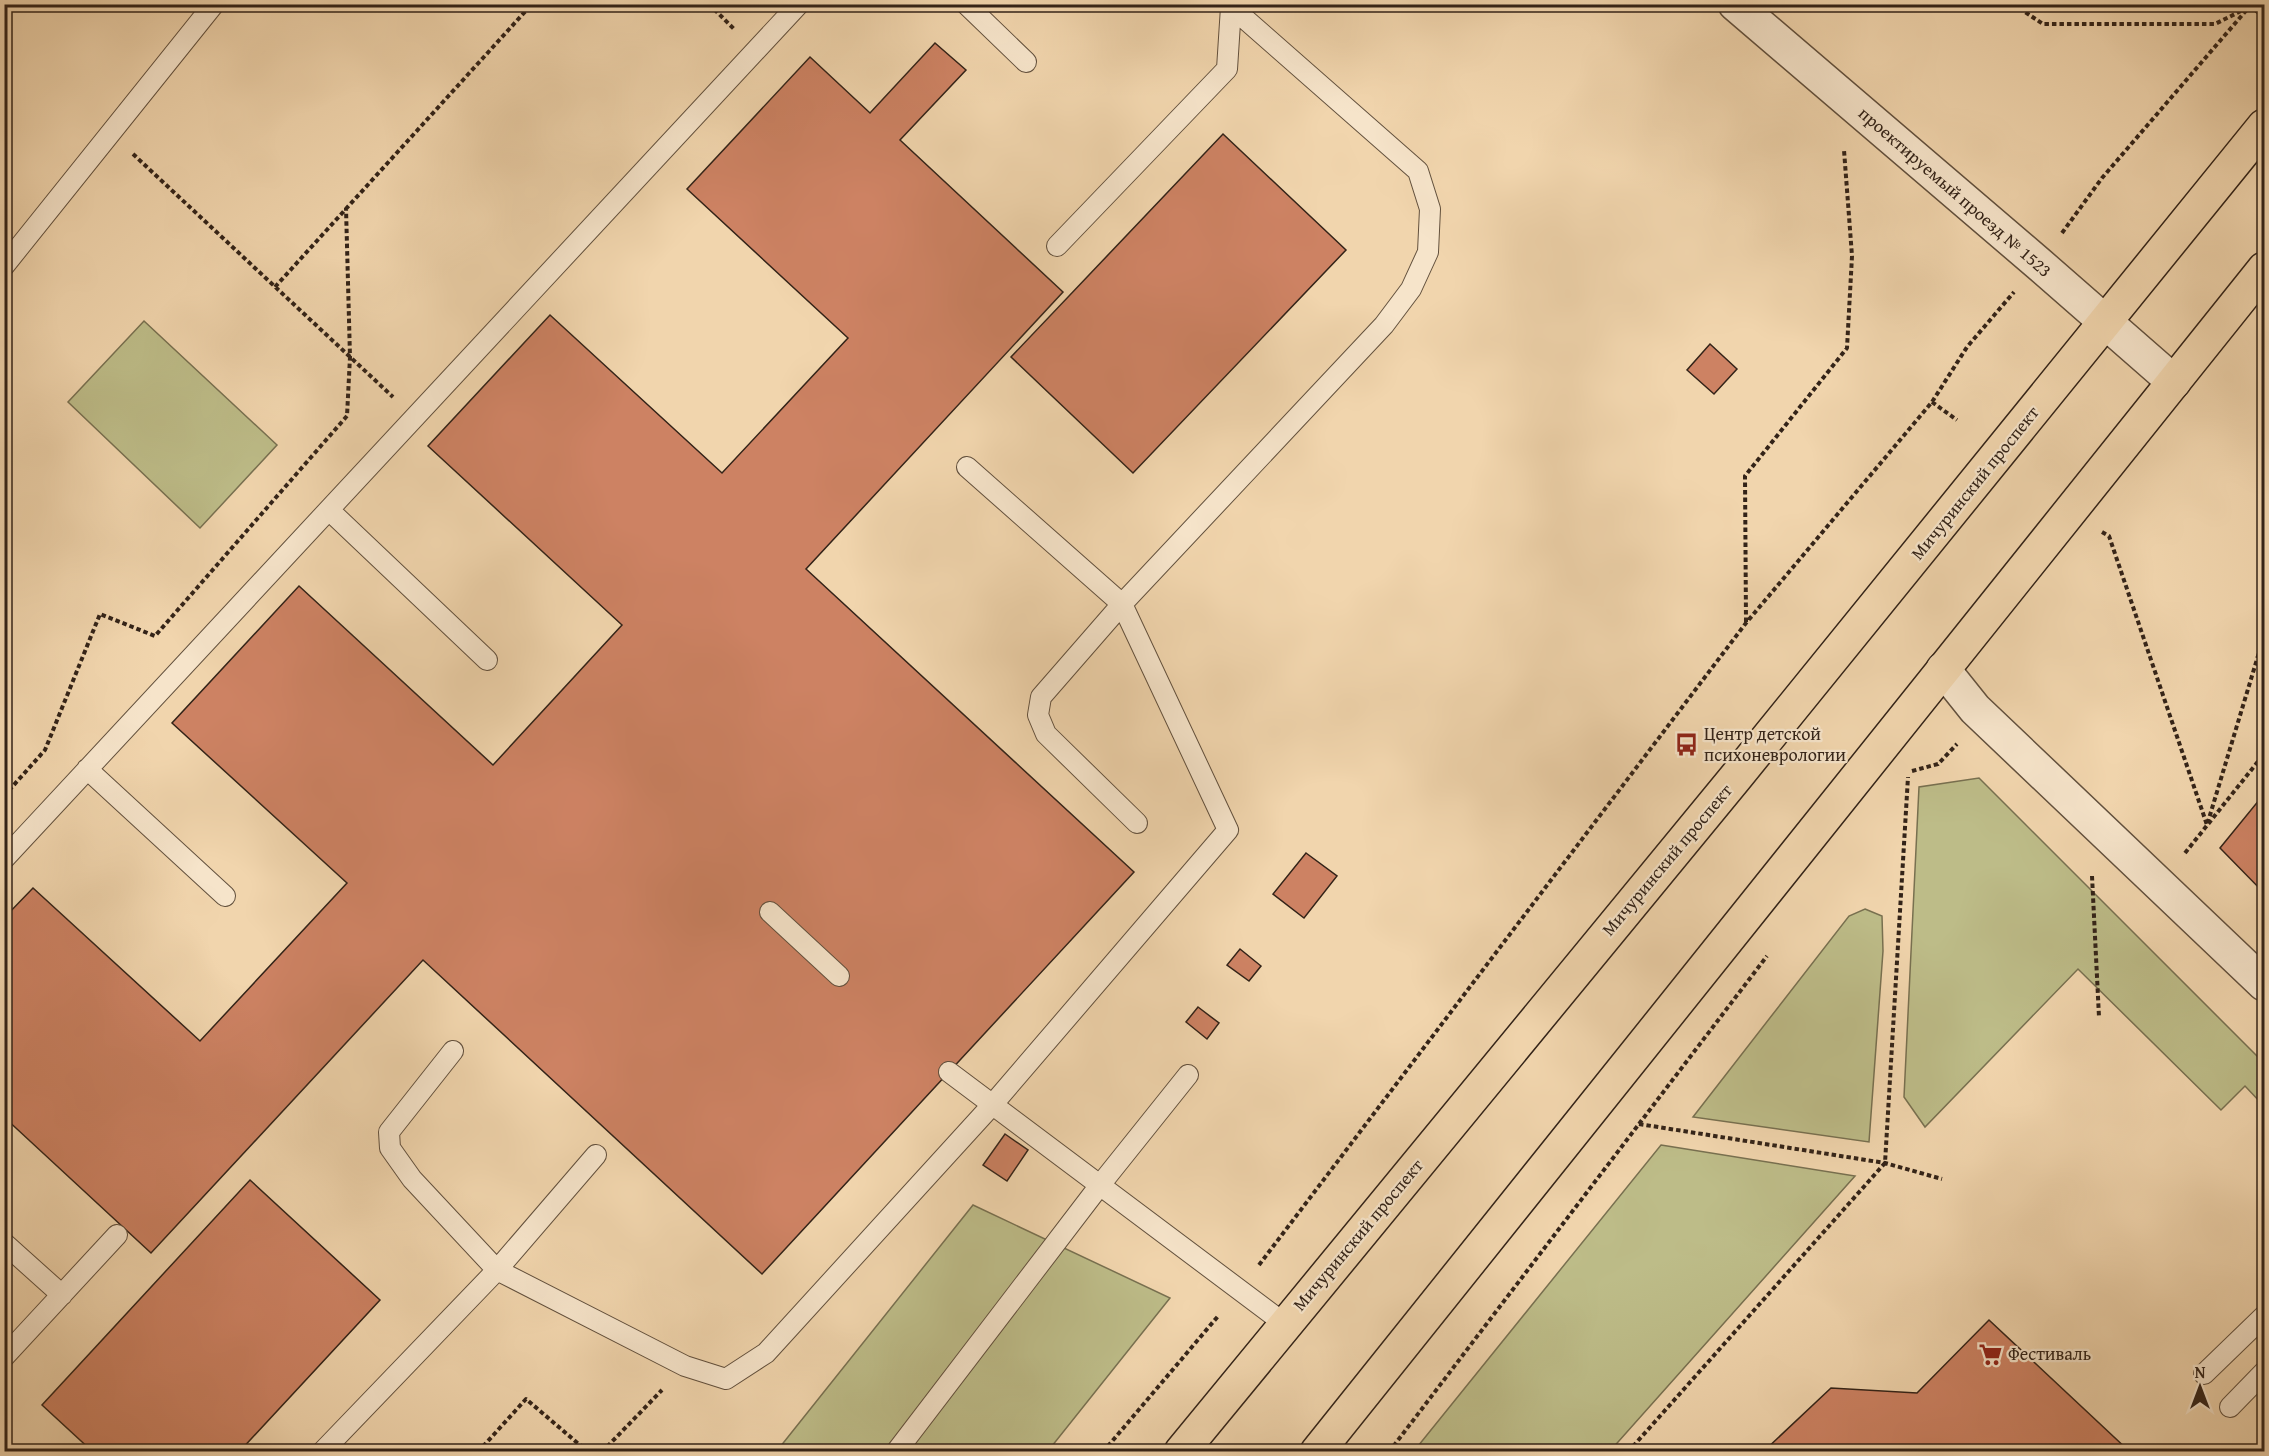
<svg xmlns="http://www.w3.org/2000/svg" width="2269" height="1456" font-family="'Gentium Book Plus',serif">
<rect width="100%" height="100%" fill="#f1d5ad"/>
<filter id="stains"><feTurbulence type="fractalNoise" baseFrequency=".00333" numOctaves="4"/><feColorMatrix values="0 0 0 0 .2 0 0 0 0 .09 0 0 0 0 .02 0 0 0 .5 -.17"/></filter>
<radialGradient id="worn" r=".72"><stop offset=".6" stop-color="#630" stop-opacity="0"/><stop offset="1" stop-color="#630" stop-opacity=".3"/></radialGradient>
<!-- green -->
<path fill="#bdbc88" stroke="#787050" stroke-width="1.5" d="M 144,321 L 277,445 L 200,528 L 68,402 Z
M 1979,778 L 2264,1063 L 2264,1106 L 2245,1086 L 2221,1110 L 2078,969 L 1925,1127 L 1904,1097 L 1919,787 Z
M 1865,909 L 1882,916 L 1883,951 L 1869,1142 L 1693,1117 L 1849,916 Z
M 1661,1145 L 1855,1176 L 1610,1451 L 1414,1451 Z
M 973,1205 L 1170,1298 L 1048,1451 L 776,1452 Z"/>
<!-- building -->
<path fill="#cd8263" stroke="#332318" stroke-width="1.5" d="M 935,43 L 966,70 L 900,140 L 1063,292 L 806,569 L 1134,872 L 762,1274 L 423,960 L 151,1253 L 4,1117 L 4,918 L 33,888 L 200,1041 L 347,883 L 172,723 L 299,586 L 493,765 L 622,625 L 428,446 L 550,315 L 722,473 L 848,338 L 687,189 L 810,57 L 870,113 Z
M 1223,134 L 1346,250 L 1133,473 L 1011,357 Z
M 1710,344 L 1737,369 L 1714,394 L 1687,370 Z
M 2264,794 L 2264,893 L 2220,848 Z
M 1306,853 L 1337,876 L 1304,918 L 1273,894 Z
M 1240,949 L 1261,966 L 1249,981 L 1227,965 Z
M 1198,1007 L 1219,1023 L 1207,1039 L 1186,1022 Z
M 1005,1134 L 1028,1150 L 1007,1181 L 983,1165 Z
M 250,1180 L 380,1300 L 239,1452 L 93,1452 L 42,1405 Z
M 1989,1320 L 2130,1452 L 1763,1452 L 1831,1388 L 1917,1393 Z"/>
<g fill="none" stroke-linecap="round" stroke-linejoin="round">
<defs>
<path id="service" d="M 966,4 L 1026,62
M 1057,246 L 1227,69 L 1231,7
M 4,266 L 214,4
M 329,510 L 487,660
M 87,769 L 225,896
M 1137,823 L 1046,734 L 1038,715 L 1041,697 L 1122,604 L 1384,325 L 1411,289 L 1428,252 L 1430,209 L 1418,171 L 1228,4
M 4,859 L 799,4
M 770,912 L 839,976
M 453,1051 L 389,1132 L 390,1148 L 412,1179 L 497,1270 L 596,1155
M 949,1072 L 1285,1324
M 4,1243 L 62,1295
M 4,1357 L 117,1235
M 2204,1374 L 2264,1316
M 2230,1407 L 2264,1372
M 322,1452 L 497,1270 L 685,1366 L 726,1379 L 766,1353 L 993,1104 L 1228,830 L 1122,604 L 967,467
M 896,1452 L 1100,1185 L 1188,1075"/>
<path id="minor" d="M 1735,4 L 2039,264 L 2174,382
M 1943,669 L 1975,709 L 2264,984"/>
<path id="primary" d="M 1181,1452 L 1736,777 L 2264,126
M 1317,1452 L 2264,269"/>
</defs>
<!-- service casing -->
<use href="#service" stroke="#62503d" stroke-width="22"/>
<!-- minor casing -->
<use href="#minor" stroke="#62503d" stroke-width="36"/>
<!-- primary casing -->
<use href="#primary" stroke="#332318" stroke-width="36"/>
<!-- path -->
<path stroke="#332318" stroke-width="4" stroke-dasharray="4.5 3" stroke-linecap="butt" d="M 709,4 L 734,29
M 2013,4 L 2043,24 L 2215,24 L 2247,8
M 2250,6 L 2264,17
M 133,154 L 393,397
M 2062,233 L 2102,178 L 2250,6
M 275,287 L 532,4
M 1932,402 L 1957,420
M 2102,532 L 2109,536 L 2207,825 L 2264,636
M 1746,622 L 1745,476 L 1847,348 L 1852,256 L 1844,150
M 1912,771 L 1938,764 L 1957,744
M 4,796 L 45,750 L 100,614 L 155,636 L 347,416 L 350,357 L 346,208
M 2185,853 L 2264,754
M 2092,876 L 2099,1017
M 1639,1124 L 1885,1163 L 1942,1179
M 1259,1265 L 1746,623 L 1932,402 L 1967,347 L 2014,292
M 478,1452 L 526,1399 L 588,1452
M 602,1452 L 662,1390
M 1103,1452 L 1219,1315
M 1389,1452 L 1767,956
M 1628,1452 L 1885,1163 L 1908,777"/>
<!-- service -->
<use href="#service" stroke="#f6e4ca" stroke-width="20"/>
<!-- minor -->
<use href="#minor" stroke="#f6e4ca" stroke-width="33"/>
<!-- primary -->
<use href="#primary" stroke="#f1d5ad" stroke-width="33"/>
</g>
<!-- icons -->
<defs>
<symbol id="bus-bare" viewBox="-9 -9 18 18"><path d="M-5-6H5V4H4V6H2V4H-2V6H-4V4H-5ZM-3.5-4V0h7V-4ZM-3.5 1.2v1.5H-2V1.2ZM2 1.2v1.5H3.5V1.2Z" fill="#8f2418" stroke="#f6e4ca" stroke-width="2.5" paint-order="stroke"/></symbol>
<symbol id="supermarket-bare" viewBox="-9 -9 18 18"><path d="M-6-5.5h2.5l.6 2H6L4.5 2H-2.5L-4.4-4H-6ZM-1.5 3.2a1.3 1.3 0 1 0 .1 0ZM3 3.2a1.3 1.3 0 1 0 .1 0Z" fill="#8f2418" stroke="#f6e4ca" stroke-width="2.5" paint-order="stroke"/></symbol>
</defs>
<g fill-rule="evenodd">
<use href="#bus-bare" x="1670" y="728" width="33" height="33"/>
<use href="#supermarket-bare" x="1974" y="1338" width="33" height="33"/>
</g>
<g text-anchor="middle" stroke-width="4.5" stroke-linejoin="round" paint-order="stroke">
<!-- street labels -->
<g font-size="18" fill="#332318" stroke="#f6e4ca">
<text transform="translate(1955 192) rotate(41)" y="6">проектируемый проезд № 1523</text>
<text transform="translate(1975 483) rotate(-51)" y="6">Мичуринский проспект</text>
<text transform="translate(1667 860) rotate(-50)" y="6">Мичуринский проспект</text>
<text transform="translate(1358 1235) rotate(-50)" y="6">Мичуринский проспект</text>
</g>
<!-- poi labels -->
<g font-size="18" fill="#332318" stroke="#f6e4ca" text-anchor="start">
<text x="1704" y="740">Центр детской<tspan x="1704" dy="21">психоневрологии</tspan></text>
<text x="2008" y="1360">Фестиваль</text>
</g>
</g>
<!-- margin -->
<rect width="2269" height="1456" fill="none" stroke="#f1d5ad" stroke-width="24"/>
<rect x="6" y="6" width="2257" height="1444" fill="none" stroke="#332318" stroke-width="3"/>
<rect x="12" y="12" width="2245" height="1432" fill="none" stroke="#332318" stroke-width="1.5"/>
<!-- north arrow -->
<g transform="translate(2200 1387)" stroke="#f6e4ca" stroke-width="4.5" paint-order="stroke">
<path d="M0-4.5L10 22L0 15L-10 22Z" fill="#332318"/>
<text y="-9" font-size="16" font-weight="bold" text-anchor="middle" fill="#332318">N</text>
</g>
<rect width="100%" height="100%" filter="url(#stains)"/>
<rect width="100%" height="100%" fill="url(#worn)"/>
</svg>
